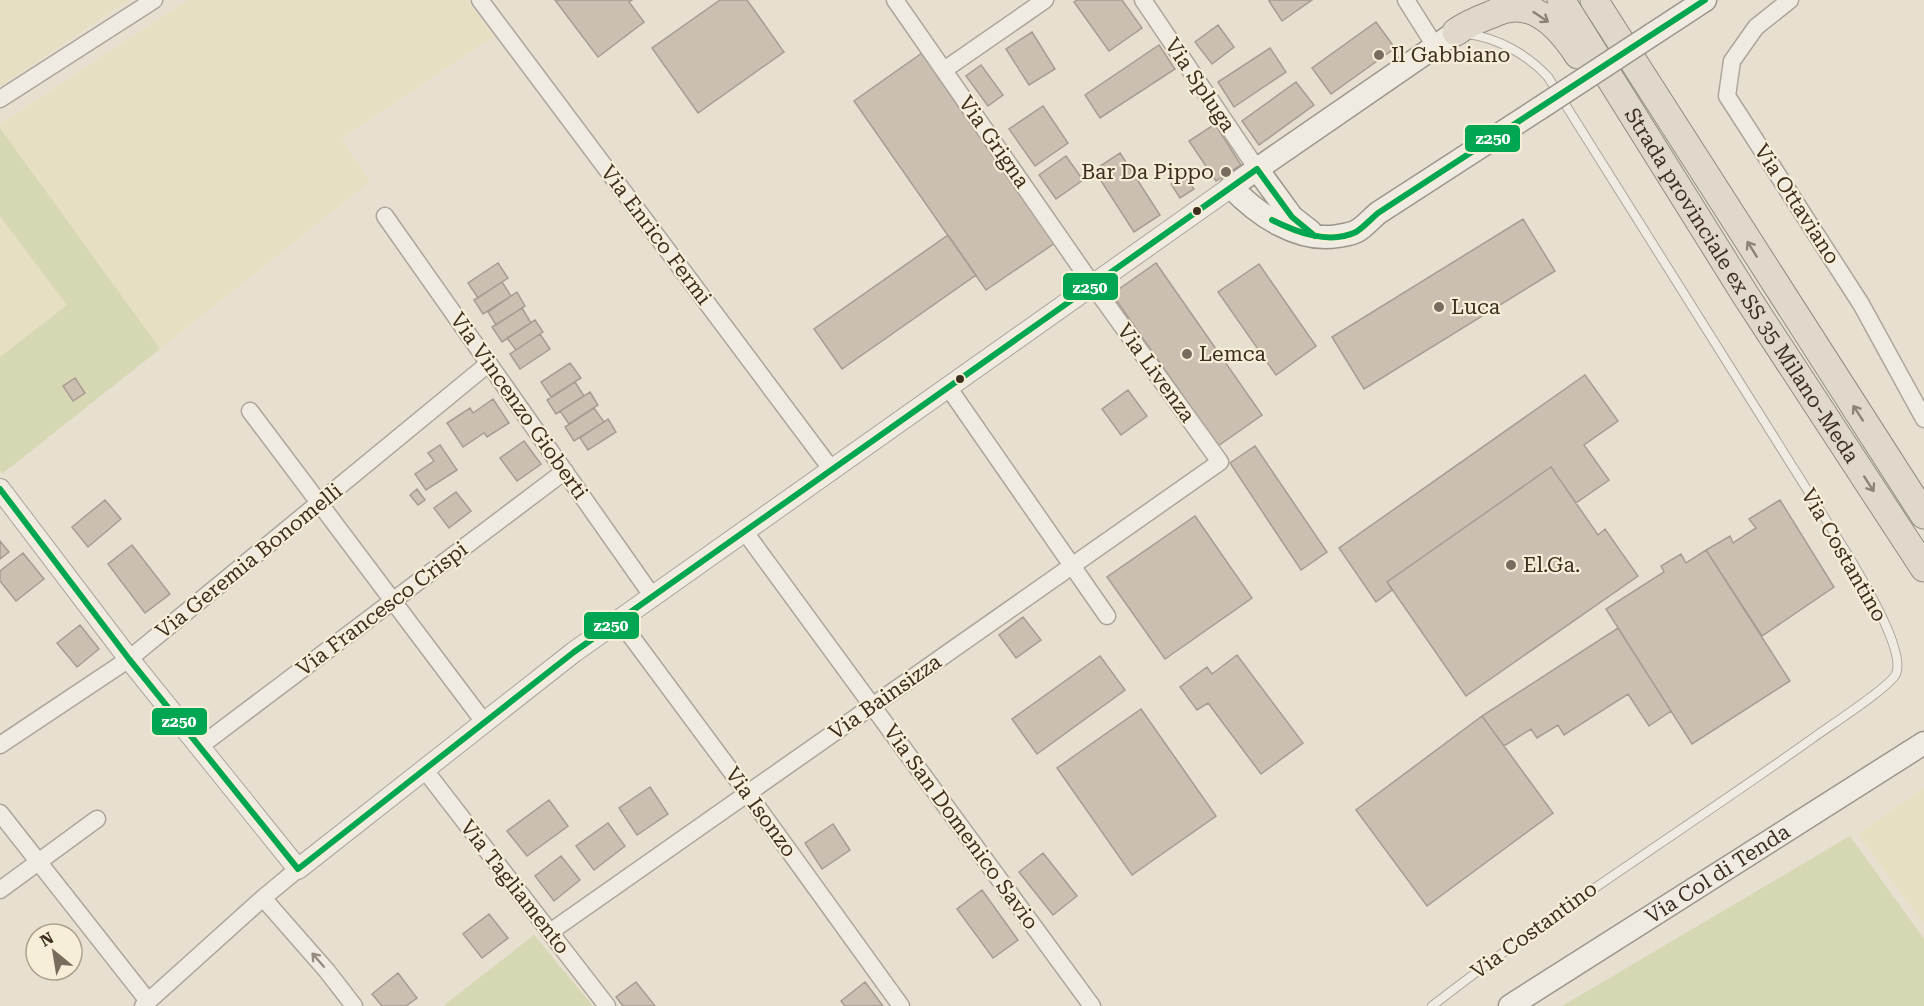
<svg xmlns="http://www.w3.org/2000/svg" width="1924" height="1006" font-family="'Roboto Serif',serif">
<rect width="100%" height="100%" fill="#e7e0d1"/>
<!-- farmland -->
<path fill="#e6dfc2" d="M 0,0 L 129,0 L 0,86 Z
M 188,0 L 467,0 L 494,36 L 341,139 L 371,181 L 160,349 L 0,128 L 0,124 Z
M 0,216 L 67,305 L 0,357 Z
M 1924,788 L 1924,924 L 1858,834 Z"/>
<!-- green -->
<path fill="#d6d7b3" d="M 0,128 L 160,349 L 2,474 L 0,471 L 0,357 L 67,305 L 0,216 Z
M 1850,836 L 1924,939 L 1924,1006 L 1562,1006 Z
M 534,935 L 593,1006 L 443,1006 Z"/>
<!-- building -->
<path fill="#cbbfb2" stroke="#a89c90" stroke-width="1.5" d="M 555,0 L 632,0 L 629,2 L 644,22 L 598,57 Z
M 720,0 L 747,0 L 784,52 L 698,113 L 652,48 Z
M 1077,0 L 1122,0 L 1142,28 L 1109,51 L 1074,2 Z
M 1271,0 L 1312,0 L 1282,21 L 1269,1 Z
M 1376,22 L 1395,48 L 1331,94 L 1312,68 Z
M 1218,25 L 1234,47 L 1212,64 L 1195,42 Z
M 1032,32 L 1055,69 L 1029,85 L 1006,49 Z
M 1159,45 L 1175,69 L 1100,118 L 1085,95 Z
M 1270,48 L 1286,72 L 1234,107 L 1218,82 Z
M 922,53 L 1055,243 L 986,290 L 854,101 Z
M 981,65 L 1003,95 L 988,106 L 966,76 Z
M 1296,82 L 1314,105 L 1259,145 L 1242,121 Z
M 1043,106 L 1068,143 L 1035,166 L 1009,129 Z
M 1215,124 L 1241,165 L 1216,181 L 1189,141 Z
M 1120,153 L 1160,215 L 1134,232 L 1094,170 Z
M 1066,156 L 1083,180 L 1056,199 L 1039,175 Z
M 1184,175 L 1194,189 L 1180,198 L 1171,184 Z
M 1523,219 L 1555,271 L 1364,389 L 1332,337 Z
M 948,235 L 976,275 L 842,369 L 814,329 Z
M 498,263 L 508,278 L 478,298 L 468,283 Z
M 1156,263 L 1262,415 L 1218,446 L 1112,294 Z
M 1259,264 L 1316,346 L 1276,375 L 1218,292 Z
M 502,282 L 511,296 L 483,314 L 474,300 Z
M 517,292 L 525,306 L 496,325 L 488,312 Z
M 522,308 L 531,323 L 502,342 L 492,327 Z
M 535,320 L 543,332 L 516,350 L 507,338 Z
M 540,334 L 550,349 L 520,369 L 510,354 Z
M 570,363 L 581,378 L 551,397 L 541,382 Z
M 1585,375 L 1618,421 L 1584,445 L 1609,480 L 1576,503 L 1551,467 L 1387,582 L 1392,590 L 1376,602 L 1339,548 Z
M 75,378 L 85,393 L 73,401 L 63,386 Z
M 575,382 L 584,396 L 556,414 L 547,400 Z
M 1128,390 L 1147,416 L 1121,435 L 1102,409 Z
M 590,392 L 598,405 L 569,424 L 560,411 Z
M 493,399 L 509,423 L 487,437 L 484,433 L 463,447 L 447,423 L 470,408 L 473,413 Z
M 594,408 L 604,422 L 574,441 L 565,427 Z
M 608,419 L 616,432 L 588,450 L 580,438 Z
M 524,441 L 541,464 L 517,481 L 500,458 Z
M 440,445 L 457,470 L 426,490 L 415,474 L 434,461 L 428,453 Z
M 1255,446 L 1327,552 L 1301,570 L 1230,463 Z
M 1551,467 L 1598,535 L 1605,529 L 1638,576 L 1466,696 L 1387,582 Z
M 417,489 L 425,500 L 418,505 L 410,495 Z
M 456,492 L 471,511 L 449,528 L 434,508 Z
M 105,500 L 121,519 L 88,547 L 72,527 Z
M 1780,500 L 1834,587 L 1762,636 L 1706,550 L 1730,536 L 1733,543 L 1756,528 L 1749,519 Z
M 1195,516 L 1252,598 L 1165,659 L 1107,577 Z
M 0,541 L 9,552 L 0,559 Z
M 132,545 L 170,594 L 145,613 L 108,564 Z
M 1706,550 L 1790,681 L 1692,744 L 1606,609 L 1664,572 L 1661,566 L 1681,554 L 1686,563 Z
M 23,553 L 44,579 L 16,601 L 0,581 L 0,571 Z
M 1023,617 L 1041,640 L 1016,658 L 999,635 Z
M 80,625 L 99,649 L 77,667 L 57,643 Z
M 1618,628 L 1671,711 L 1649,726 L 1628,694 L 1564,735 L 1558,725 L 1537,738 L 1531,729 L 1504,746 L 1482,716 Z
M 1237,655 L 1303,743 L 1261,774 L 1208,703 L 1197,710 L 1180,687 L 1207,667 L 1212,674 Z
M 1100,656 L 1125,690 L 1037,754 L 1012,719 Z
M 1141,709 L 1216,816 L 1132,875 L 1057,768 Z
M 1482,716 L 1553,813 L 1427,906 L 1356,810 Z
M 650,787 L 668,814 L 637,835 L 619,808 Z
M 549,800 L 568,826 L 527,856 L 507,831 Z
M 608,823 L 625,846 L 594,870 L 576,846 Z
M 833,824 L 850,850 L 822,869 L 805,843 Z
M 1043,853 L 1077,896 L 1053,915 L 1019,872 Z
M 561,856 L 580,880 L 554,901 L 535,876 Z
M 982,890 L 1018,940 L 993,958 L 957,909 Z
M 489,914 L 508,938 L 482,958 L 463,934 Z
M 398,973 L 417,998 L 406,1006 L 382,1006 L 372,994 Z
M 636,982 L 655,1006 L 623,1006 L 616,997 Z
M 865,982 L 883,1006 L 845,1006 L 841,1001 Z"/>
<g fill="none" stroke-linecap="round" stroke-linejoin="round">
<defs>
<path id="service" d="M 1432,1006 C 1555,910 1687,828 1813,738 C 1828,727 1890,687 1896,674 C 1906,651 1862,579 1850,558 L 1548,77 C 1528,55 1498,38 1468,34"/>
<path id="minor" d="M 480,0 L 832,470
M 1143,0 L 1257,169
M 1406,0 L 1435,46
M 1790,0 L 1756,27 L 1732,61 L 1727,96 L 1861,304 L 1924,419
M 944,70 L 1045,0
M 0,99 L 154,0
M 385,216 L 653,597
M 948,387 L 1107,616
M 250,411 L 484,722
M 745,532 L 1092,1006
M 619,620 L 748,794 L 901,1006
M 0,745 L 129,659 L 488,364
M 199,747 L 565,471
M 424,769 L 607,1006
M 0,813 L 148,1001
M 0,890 L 97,819
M 263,898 L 327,971 L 354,1006
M 550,932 L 1220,462 L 1092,284 L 895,0
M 143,1006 L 263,898 L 298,869"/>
<path id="tertiary" d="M 0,489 L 129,659 L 298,869 L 574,652 L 1231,187"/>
<g id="secondary">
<path d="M 1456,32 L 1231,187 C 1258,215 1298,243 1338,236 C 1344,235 1352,234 1357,231 C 1364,227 1371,219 1378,213 L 1540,108"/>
<path d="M 1653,34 L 1705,0"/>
<path d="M 1257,169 L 1292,217 L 1310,231"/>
<path id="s1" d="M 1510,1006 L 1924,743"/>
</g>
<g id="trunk">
<path id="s2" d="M 1561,0 L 1746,296 L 1924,568"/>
<path d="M 1594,0 L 1924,515"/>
<path d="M 1456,32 C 1467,24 1477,20 1490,15 C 1495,13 1501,10 1507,9 C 1538,2 1563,32 1578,55"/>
</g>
</defs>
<!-- service casing -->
<use href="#service" stroke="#ada599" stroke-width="10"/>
<!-- minor casing -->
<use href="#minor" stroke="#ada599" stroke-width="19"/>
<!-- tertiary casing -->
<use href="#tertiary" stroke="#ada599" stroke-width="22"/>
<!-- secondary casing -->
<use href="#secondary" stroke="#9c958a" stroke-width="25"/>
<!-- trunk casing -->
<use href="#trunk" stroke="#928b80" stroke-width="29"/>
<!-- service -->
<use href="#service" stroke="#efebe3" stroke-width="8"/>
<!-- minor -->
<use href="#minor" stroke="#efebe3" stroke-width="16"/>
<!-- tertiary -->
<use href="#tertiary" stroke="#efebe3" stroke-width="20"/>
<!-- secondary -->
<use href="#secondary" stroke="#efebe3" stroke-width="22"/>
<!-- trunk -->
<use href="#trunk" stroke="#e0d9cb" stroke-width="27"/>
<defs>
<path id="secondary-bridge" d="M 1540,108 L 1653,34"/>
</defs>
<!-- secondary-bridge casing -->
<use href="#secondary-bridge" stroke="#9c958a" stroke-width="25" stroke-linecap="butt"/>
<!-- secondary-bridge -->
<use href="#secondary-bridge" stroke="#efebe3" stroke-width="22"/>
<defs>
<path id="bus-1" d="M 1272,220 C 1296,232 1329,245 1356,232 C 1364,227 1371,219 1378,213 L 1705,0
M 0,489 L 129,659 L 298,869 L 574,652 L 1257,169 L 1292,217 L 1315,236"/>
</defs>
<!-- bus-1 casing -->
<use href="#bus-1" stroke="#f7eed8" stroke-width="10"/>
<!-- bus-1 -->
<use href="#bus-1" stroke="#00a651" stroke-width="6"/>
</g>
<!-- one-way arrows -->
<defs><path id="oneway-shaft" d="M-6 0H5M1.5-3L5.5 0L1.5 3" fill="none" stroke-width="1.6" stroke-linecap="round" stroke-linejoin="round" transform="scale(1.5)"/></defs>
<g stroke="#8e8476">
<use href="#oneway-shaft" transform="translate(1541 17) rotate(34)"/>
<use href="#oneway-shaft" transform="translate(1752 249) rotate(-122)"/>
<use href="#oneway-shaft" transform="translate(1858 413) rotate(-123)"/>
<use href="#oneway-shaft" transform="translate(1869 484) rotate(57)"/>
</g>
<use stroke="#968c82" href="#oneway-shaft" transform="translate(318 960) rotate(-131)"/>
<!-- markers -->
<g fill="#786c5e" stroke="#f7eed8" stroke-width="2">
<circle cx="1379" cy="55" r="6"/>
<circle cx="1226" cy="172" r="6"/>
<circle cx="1439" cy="307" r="6"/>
<circle cx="1187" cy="354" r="6"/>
<circle cx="1511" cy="565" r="6"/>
</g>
<g fill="#3d2e20" stroke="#f7eed8" stroke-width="2">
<circle cx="1197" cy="211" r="5"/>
<circle cx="960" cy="379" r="5"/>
</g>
<g text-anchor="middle" stroke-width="4.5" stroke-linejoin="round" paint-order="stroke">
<!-- poi labels -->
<g font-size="21" fill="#3d2e20" stroke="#f7eed8" text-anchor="start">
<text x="1391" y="62">Il Gabbiano</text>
<text x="1214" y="179" text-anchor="end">Bar Da Pippo</text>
<text x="1451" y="314">Luca</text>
<text x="1199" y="361">Lemca</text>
<text x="1523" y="572">El.Ga.</text>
</g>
<!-- street labels -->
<g font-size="21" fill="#3d2e20" stroke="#f7eed8">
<text transform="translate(1200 85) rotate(56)" y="7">Via Spluga</text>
<text transform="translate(994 142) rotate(55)" y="7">Via Grigna</text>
<text transform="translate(1797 204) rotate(57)" y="7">Via Ottaviano</text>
<text transform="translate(656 235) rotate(53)" y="7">Via Enrico Fermi</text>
<text dy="7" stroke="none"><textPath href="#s2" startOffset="338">Strada provinciale ex SS 35 Milano-Meda</textPath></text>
<text transform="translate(1156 373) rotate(54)" y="7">Via Livenza</text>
<text transform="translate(519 406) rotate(55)" y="7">Via Vincenzo Gioberti</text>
<text transform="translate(1844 555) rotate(60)" y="7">Via Costantino</text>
<text transform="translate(249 561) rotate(-39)" y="7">Via Geremia Bonomelli</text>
<text transform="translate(382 609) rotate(-37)" y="7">Via Francesco Crispi</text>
<text transform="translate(885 697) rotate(-35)" y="7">Via Bainsizza</text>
<text transform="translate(761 812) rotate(54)" y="7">Via Isonzo</text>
<text transform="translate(961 827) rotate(54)" y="7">Via San Domenico Savio</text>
<text dy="7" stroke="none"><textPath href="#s1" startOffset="246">Via Col di Tenda</textPath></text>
<text transform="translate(515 887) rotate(52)" y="7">Via Tagliamento</text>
<text transform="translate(1534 930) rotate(-36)" y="7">Via Costantino</text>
</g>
</g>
<g stroke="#f7eed8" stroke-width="2">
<rect x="1464" y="124" width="57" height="29" rx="6" fill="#00a651"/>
<rect x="1062" y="272" width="57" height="29" rx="6" fill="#00a651"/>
<rect x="583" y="611" width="57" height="29" rx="6" fill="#00a651"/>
<rect x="151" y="707" width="57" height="29" rx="6" fill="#00a651"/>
</g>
<g font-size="16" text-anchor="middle" font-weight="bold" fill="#fff">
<text x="1493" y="144">z250</text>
<text x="1090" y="293">z250</text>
<text x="611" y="631">z250</text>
<text x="179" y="727">z250</text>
</g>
<!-- north arrow -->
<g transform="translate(54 952) rotate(330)"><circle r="28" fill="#f7eed8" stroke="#ada18e" stroke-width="1.5"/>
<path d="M0-4.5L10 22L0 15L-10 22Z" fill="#786c5e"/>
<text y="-9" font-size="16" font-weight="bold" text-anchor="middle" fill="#3d2e20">N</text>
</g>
</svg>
